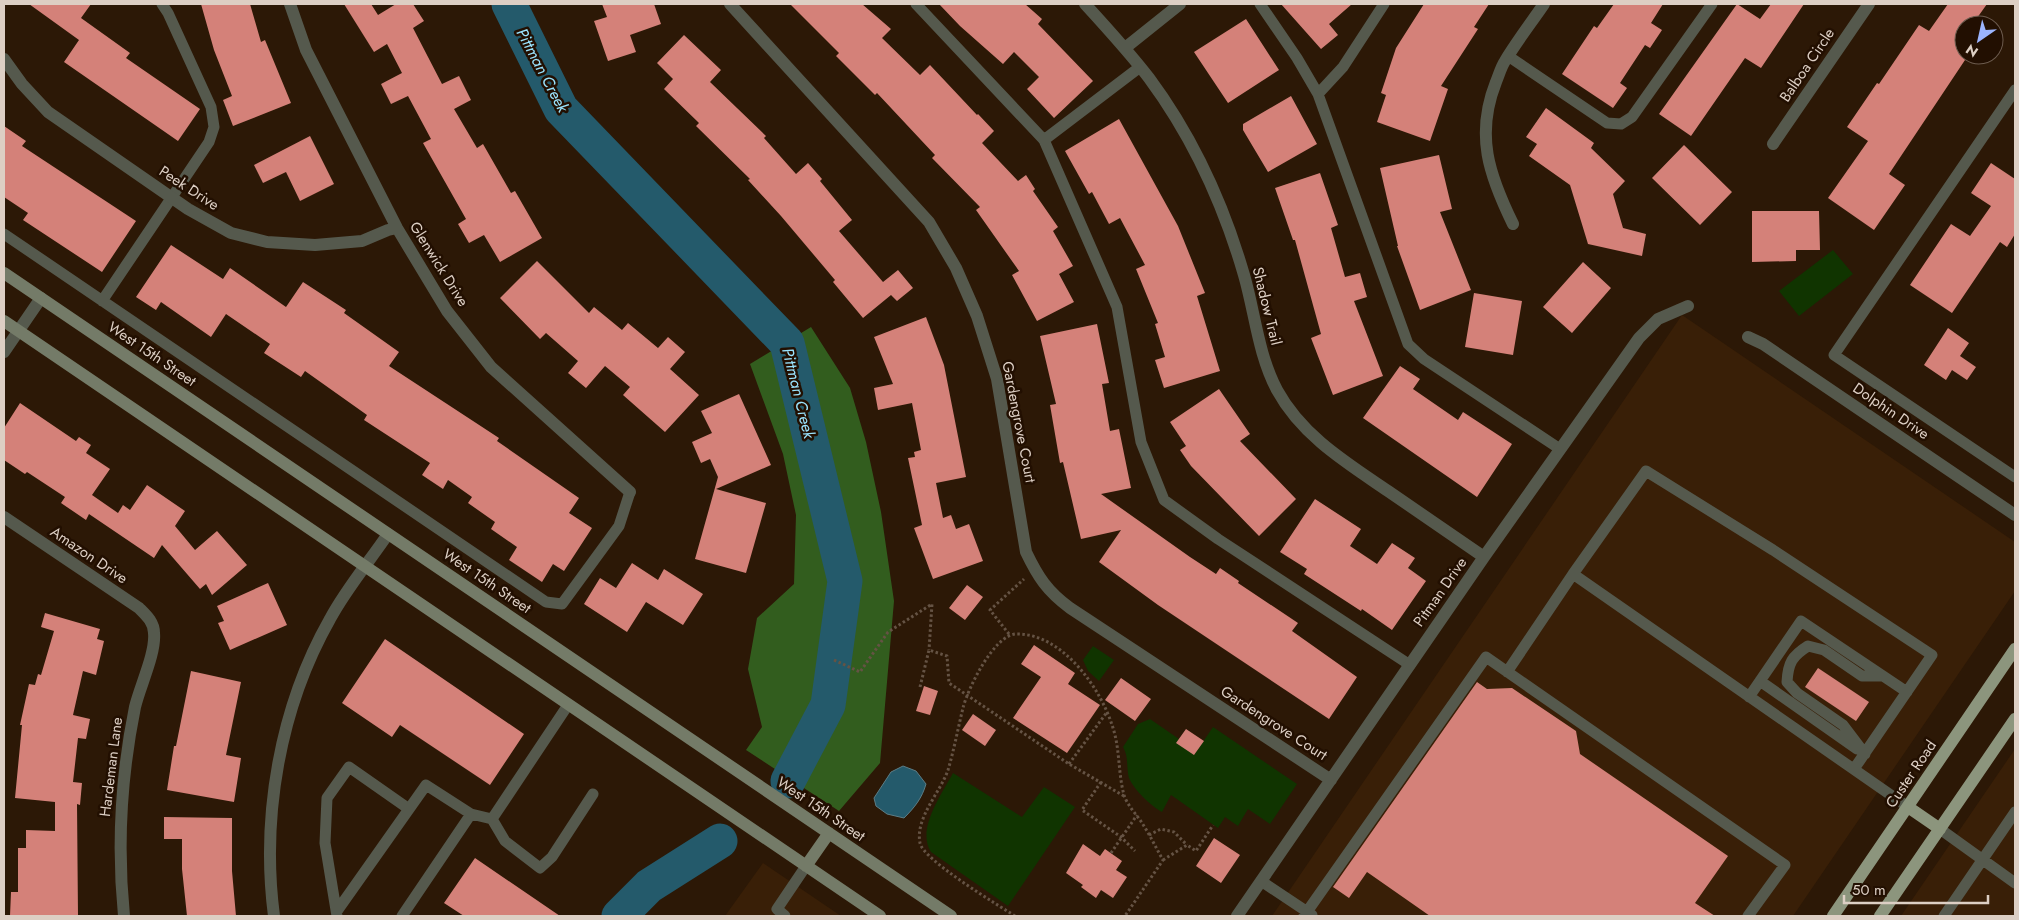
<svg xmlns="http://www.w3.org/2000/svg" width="2019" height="920" font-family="Jost,sans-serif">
<rect width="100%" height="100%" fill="#2c1806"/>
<!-- built -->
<path fill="#391f07" d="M 1682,315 L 2015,542 L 2015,591 L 1793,916 L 1272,916 Z
M 2015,749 L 2015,916 L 1901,916 L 1946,850 Z
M 763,863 L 841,916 L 725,916 Z"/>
<!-- green -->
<path fill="#103400" d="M 1833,250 L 1853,274 L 1799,316 L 1779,291 Z
M 1093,646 L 1114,660 L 1099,681 L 1088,671 L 1083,660 Z
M 1150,719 L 1179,739 L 1194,755 L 1213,727 L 1297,784 L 1270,824 L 1248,809 L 1238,826 L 1225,817 L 1218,828 L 1171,795 L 1162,812 C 1151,806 1134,790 1129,778 C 1126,767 1129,757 1123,747 L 1138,724 Z
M 953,773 L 1022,817 L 1044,787 L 1075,807 L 1008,906 L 931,852 C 916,829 942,794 953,773 Z"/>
<!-- forest -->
<path fill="#325d1e" d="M 811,327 L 850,388 L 866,442 L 881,512 L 894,601 L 880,763 L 839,811 L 746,750 L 762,727 L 748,669 L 757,618 L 794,584 L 796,515 L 783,454 L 750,364 Z"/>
<!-- water -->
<path fill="#245a6b" stroke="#5c7d86" d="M 903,766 L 916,771 L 926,784 C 922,798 915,807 904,818 L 887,814 L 876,806 L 874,798 L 891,772 Z"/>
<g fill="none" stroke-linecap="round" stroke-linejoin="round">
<!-- river -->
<path stroke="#245a6b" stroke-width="35" d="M 509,4 L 561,109 L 787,343 L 845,581 L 828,705 L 788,781
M 619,916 L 649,886 L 720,841"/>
</g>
<!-- building -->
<path fill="#d48179" d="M 29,4 L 91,4 L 81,18 L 130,53 L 126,58 L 200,109 L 178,141 L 64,62 L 79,40 Z
M 201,4 L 250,4 L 261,42 L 265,40 L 291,103 L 233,126 L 223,100 L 232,96 L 214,50 Z
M 344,4 L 371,4 L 378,15 L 396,4 L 413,4 L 424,21 L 413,28 L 442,84 L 459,76 L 471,100 L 454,109 L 477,148 L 483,144 L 511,193 L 515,191 L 542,238 L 500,262 L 484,235 L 469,243 L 458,224 L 466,219 L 423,143 L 431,139 L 408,96 L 391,104 L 381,84 L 402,73 L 387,44 L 374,52 Z
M 602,4 L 654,4 L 661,24 L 630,35 L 636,52 L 608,61 L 594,21 L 607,17 Z
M 790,4 L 862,4 L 891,29 L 882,38 L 920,75 L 930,65 L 977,115 L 978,114 L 994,131 L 982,143 L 1018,181 L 1026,175 L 1035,189 L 1033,191 L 1058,227 L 1053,231 L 1073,266 L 1059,274 L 1074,302 L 1037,321 L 1012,275 L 1019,271 L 976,210 L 980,207 L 932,158 L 935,155 L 877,93 L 875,95 L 836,56 L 839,53 Z
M 939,4 L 1025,4 L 1042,19 L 1038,24 L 1093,81 L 1054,118 L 1027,89 L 1039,77 L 1014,52 L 1003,64 L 960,26 Z
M 1281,4 L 1352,4 L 1329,24 L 1338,35 L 1321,49 Z
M 1424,4 L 1489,4 L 1474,27 L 1478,29 L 1441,86 L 1448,89 L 1430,141 L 1377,122 L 1386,95 L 1381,93 L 1396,48 Z
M 1614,4 L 1663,4 L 1651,23 L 1662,30 L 1650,48 L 1645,45 L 1620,83 L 1627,88 L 1613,108 L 1562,74 L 1594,26 L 1597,28 Z
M 1737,4 L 1760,19 L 1771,4 L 1804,4 L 1761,68 L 1745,58 L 1691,136 L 1659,114 Z
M 1948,4 L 1987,4 L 1972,25 L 1964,25 L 1964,55 L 1967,57 L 1889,174 L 1905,185 L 1874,230 L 1828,198 L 1868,141 L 1847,127 L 1877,83 L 1879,84 L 1919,25 L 1929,31 Z
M 1246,19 L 1279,70 L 1228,103 L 1194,52 Z
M 684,35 L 721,70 L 710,82 L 766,136 L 764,138 L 796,174 L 808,163 L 822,179 L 820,181 L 852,220 L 839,231 L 883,282 L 898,270 L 913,288 L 897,301 L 891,295 L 863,318 L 833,282 L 835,280 L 781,216 L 748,180 L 750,179 L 696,126 L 699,123 L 664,89 L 673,79 L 657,63 Z
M 1291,96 L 1317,144 L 1268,172 L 1243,130 L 1243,124 Z
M 1546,108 L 1594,143 L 1591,148 L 1625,181 L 1613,194 L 1623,228 L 1646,234 L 1642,256 L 1588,244 L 1570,185 L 1529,156 L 1537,144 L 1526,137 Z
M 1119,119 L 1178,226 L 1205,293 L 1197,296 L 1220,371 L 1164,388 L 1155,360 L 1165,357 L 1155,324 L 1158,323 L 1136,269 L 1145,265 L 1120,218 L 1109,224 L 1092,192 L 1089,194 L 1065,151 Z
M 4,126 L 26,141 L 22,146 L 136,221 L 102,272 L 23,220 L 28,213 L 4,197 Z
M 310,136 L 334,184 L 300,201 L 286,172 L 263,183 L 254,165 Z
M 1684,145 L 1732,192 L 1700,225 L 1652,178 Z
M 1439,155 L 1452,209 L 1440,212 L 1471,290 L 1420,310 L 1397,246 L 1398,246 L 1380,168 Z
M 1991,163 L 2015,179 L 2015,234 L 2007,247 L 2000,242 L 1952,313 L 1910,285 L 1951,224 L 1970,236 L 1991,206 L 1971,193 Z
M 1320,173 L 1338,225 L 1331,228 L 1345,277 L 1360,273 L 1367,297 L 1354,301 L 1383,376 L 1333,395 L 1311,338 L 1321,334 L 1295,240 L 1293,240 L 1275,188 Z
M 1752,211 L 1819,211 L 1820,250 L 1796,250 L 1796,261 L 1752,262 Z
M 171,245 L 223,279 L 230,268 L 286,307 L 303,282 L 346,310 L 344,313 L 399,352 L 389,366 L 499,438 L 497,441 L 579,498 L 569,513 L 592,528 L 564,571 L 553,564 L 542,582 L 509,560 L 517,547 L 491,529 L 495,522 L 468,503 L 472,497 L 448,480 L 443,489 L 422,475 L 430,463 L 364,420 L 367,415 L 305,371 L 301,377 L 264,353 L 270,344 L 226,314 L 211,337 L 161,302 L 156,310 L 136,297 Z
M 537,261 L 589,313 L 594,307 L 622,330 L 628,323 L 658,348 L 668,337 L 685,352 L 670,369 L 699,395 L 665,432 L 623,395 L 630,387 L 605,366 L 586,388 L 568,373 L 578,361 L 546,333 L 540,339 L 500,298 Z
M 1583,262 L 1611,288 L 1572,333 L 1543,307 Z
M 1474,293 L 1522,301 L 1513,355 L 1465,347 Z
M 926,317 L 944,365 L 966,477 L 936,483 L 943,518 L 951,515 L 956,529 L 969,524 L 983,561 L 933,579 L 914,528 L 922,525 L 908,458 L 915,457 L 914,452 L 921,450 L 912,403 L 878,410 L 874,388 L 893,384 L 874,337 Z
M 1097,324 L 1109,383 L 1102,384 L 1110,431 L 1119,429 L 1131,488 L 1101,494 L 1190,557 L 1216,574 L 1220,568 L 1239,581 L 1238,583 L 1298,623 L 1292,631 L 1357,677 L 1329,719 L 1158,605 L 1099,562 L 1121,530 L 1081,539 L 1063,462 L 1060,463 L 1050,405 L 1056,404 L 1040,336 Z
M 1948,328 L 1969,343 L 1960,356 L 1976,367 L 1967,380 L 1952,370 L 1946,380 L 1924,365 Z
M 1400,366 L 1420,379 L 1413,389 L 1458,420 L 1463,412 L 1512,444 L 1477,497 L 1363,418 Z
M 1219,389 L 1250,434 L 1240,441 L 1296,499 L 1259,536 L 1191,466 L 1180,450 L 1186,446 L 1170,422 Z
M 739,394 L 771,465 L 716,489 L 766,503 L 746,573 L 695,559 L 718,477 L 710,459 L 701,463 L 692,442 L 712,433 L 701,411 Z
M 20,403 L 76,441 L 79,437 L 91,445 L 86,453 L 110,469 L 92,495 L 118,513 L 123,505 L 130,510 L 147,485 L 185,511 L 175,526 L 195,550 L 217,531 L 247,565 L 212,595 L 206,584 L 200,589 L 162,545 L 154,558 L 89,514 L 86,520 L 61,503 L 65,497 L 27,472 L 25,474 L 4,460 L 4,428 Z
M 1315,499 L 1361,529 L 1350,546 L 1377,564 L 1392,543 L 1415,558 L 1408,568 L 1426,581 L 1392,630 L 1362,609 L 1361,611 L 1304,574 L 1307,569 L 1280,552 Z
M 632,563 L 658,580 L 664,569 L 703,594 L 683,625 L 646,602 L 627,632 L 584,604 L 600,578 L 616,588 Z
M 268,583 L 287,625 L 230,650 L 218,623 L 224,621 L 217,606 Z
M 967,585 L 983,597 L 965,620 L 949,608 Z
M 45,613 L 100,629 L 97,639 L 104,641 L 96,675 L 83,671 L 73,715 L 90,719 L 86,739 L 78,738 L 73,782 L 82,783 L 80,805 L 77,804 L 78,916 L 10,916 L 11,892 L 18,892 L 18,848 L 26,848 L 26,830 L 55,831 L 55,802 L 15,798 L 22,725 L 20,725 L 29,684 L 35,685 L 38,674 L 41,675 L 54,631 L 41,627 Z
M 385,639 L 524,734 L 490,785 L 400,725 L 392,737 L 342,703 Z
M 1034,645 L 1075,673 L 1068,684 L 1100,705 L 1067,753 L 1013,718 L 1041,677 L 1021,664 Z
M 1818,668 L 1869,702 L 1856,721 L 1805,687 Z
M 191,671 L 241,682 L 226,755 L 241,758 L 234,802 L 167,790 L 174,746 L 176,746 Z
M 1121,678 L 1151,699 L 1135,721 L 1105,700 Z
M 1477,682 L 1487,689 L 1512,688 L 1576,731 L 1580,754 L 1728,856 L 1695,903 L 1715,916 L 1430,916 L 1367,872 L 1349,898 L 1333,887 Z
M 924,686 L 938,691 L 930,715 L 916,711 Z
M 973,714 L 996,730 L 985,746 L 962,730 Z
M 1186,729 L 1204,741 L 1194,755 L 1176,743 Z
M 164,817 L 232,818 L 232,871 L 236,916 L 187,916 L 182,869 L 182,839 L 164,839 Z
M 1214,838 L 1240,855 L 1221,883 L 1196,866 Z
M 1083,844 L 1100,856 L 1105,849 L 1122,861 L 1116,870 L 1127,877 L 1113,898 L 1101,890 L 1096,898 L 1081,887 L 1083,885 L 1066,873 Z
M 475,858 L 560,916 L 464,916 L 444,903 Z"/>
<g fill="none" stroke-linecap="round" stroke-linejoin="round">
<!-- path -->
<path stroke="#655344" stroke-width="3" stroke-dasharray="2.5 2.5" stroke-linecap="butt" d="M 1009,634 L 990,610 L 1024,579
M 834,660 L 860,672 L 888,632 L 932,604 L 929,650
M 920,687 L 929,650 L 947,656 L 949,683 L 1069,764 L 1124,796
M 1069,764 L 1107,712
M 1101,782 L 1082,810 L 1121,837 L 1135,851
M 1149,835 L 1161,829 L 1174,832 L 1187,845
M 1111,853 L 1137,815
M 1163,860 L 1187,845 L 1196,851 L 1213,825
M 1015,916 C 998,905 923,860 920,843 C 915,818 940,793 948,770 C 954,750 958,728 963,708 C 968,688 994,635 1016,634 C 1062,633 1101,688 1113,728 C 1120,749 1118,773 1124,795 C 1127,805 1137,815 1142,823 C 1150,835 1156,848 1163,860 L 1125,916"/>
<!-- service -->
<path stroke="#55594d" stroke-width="11" d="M 916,4 L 1044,140 L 1117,307 L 1141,442 L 1164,500 L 1218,539 L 1410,665
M 1260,4 L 1297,58 L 1318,94 L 1408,344 L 1424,359 L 1560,449
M 1508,56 L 1607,123 L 1621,124 L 1632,117 L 1712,4
M 2015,90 L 1834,355 L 2015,477
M 1318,94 L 1343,67 L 1384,4
M 1044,140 L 1140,67
M 4,234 L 546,602 L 562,604 L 619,526 L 630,492
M 102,301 L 209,142 L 214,127 L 211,107 L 168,13 L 162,4
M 1573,574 L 1646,471 L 1773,550 L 1932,655 L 1854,769
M 1507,672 L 1573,574 L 1908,807
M 1760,681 L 1857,749
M 1749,697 L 1801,621 L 1907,692
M 1865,754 L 1843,725 L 1797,693 L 1787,682 C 1788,663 1792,656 1808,646 L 1824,650 L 1862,676 L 1882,676
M 492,819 L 568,705
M 1940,829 L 2015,883
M 1261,881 L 1312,915
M 337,911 L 426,785 L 471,814
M 337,916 L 325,843 L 327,798 L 349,767 L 409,809
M 402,916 L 471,814 L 492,819 L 505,841 L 540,868 L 552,857 L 593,794
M 785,916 L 777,909 L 806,866
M 1304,916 L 1486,657 L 1785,865 L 1748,916
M 1944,916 L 2015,812"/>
<!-- minor -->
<path stroke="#55594d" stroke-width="12" d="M 290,4 L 306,50 L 397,228 L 447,311 L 491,367 L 630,492
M 730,4 L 929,222 L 956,268 L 977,316 L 997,379 L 1026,552 C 1038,577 1047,591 1070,608 L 1331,780
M 1085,4 C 1107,28 1129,52 1149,78 C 1192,136 1224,206 1244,275 C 1255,313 1258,354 1277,390 C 1302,436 1347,463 1388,491 C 1420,513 1452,535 1484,557
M 1125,48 L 1180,4
M 4,59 L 22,84 L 48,112 L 188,209 L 231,233 L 267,242 L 315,245 L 362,241 L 388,230 L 397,228
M 1773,144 L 1869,4
M 1513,224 C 1489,175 1475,135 1496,82 C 1499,75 1501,67 1505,61 C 1517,41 1531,23 1544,4
M 1748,337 L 1763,344 L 2015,515
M 4,352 L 41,298
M 4,517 L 139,608 C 146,615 154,622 154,633 C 156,653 140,686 135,707 C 121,776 117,846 124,916
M 1237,916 L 1484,557 L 1639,338 L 1658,319 L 1688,306"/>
<!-- tertiary -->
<path stroke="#55594d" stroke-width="12" d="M 274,916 C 261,816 280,707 330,619 C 346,589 369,562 388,534"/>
<!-- secondary -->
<path stroke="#747b68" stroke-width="12" d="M 4,273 L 951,916
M 4,321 L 880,916
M 806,866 L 829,833"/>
<!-- primary -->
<path stroke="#8c957d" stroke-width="12" d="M 1908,807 L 1940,829
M 1833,916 L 2015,649
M 1880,916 L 2015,719"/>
</g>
<g text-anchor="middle" stroke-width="5" stroke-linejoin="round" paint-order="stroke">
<!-- street labels -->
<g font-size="15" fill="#ddcfc4" stroke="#220f01">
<text transform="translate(1807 65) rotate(-56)" y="5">Balboa Circle</text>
<text transform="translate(189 188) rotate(33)" y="5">Peek Drive</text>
<text transform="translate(439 264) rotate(58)" y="5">Glenwick Drive</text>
<text transform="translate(1267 306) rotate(76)" y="5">Shadow Trail</text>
<text transform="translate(152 354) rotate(34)" y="5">West 15th Street</text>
<text transform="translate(1891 411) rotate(34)" y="5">Dolphin Drive</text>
<text transform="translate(1019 422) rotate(79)" y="5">Gardengrove Court</text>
<text transform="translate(89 555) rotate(34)" y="5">Amazon Drive</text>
<text transform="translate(487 581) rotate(34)" y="5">West 15th Street</text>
<text transform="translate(1440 592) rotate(-55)" y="5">Pitman Drive</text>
<text transform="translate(1274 723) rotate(33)" y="5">Gardengrove Court</text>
<text transform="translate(111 767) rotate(-83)" y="5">Hardeman Lane</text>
<text transform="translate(1911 774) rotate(-56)" y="5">Custer Road</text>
<text transform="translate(821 809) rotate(34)" y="5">West 15th Street</text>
</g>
<!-- water labels -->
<g font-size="16" font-style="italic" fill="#9ae3fd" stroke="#220f01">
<text transform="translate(543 70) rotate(62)" y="6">Pittman Creek</text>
<text transform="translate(799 393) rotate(76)" y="6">Pittman Creek</text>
</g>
</g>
<!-- border -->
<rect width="2019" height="920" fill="none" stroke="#ddcfc4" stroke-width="10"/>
<!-- north arrow -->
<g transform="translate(1979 40) rotate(214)"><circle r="24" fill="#220f01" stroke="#6d5c4f"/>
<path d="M0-4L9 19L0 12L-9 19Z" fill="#9cb4fd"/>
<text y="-8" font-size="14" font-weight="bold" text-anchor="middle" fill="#ddcfc4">N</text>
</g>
<!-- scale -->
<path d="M1844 895v8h144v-8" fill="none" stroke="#ddcfc4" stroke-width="2.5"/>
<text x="1852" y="895" font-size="15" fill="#ddcfc4" stroke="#220f01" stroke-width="4" paint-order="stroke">50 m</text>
</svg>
